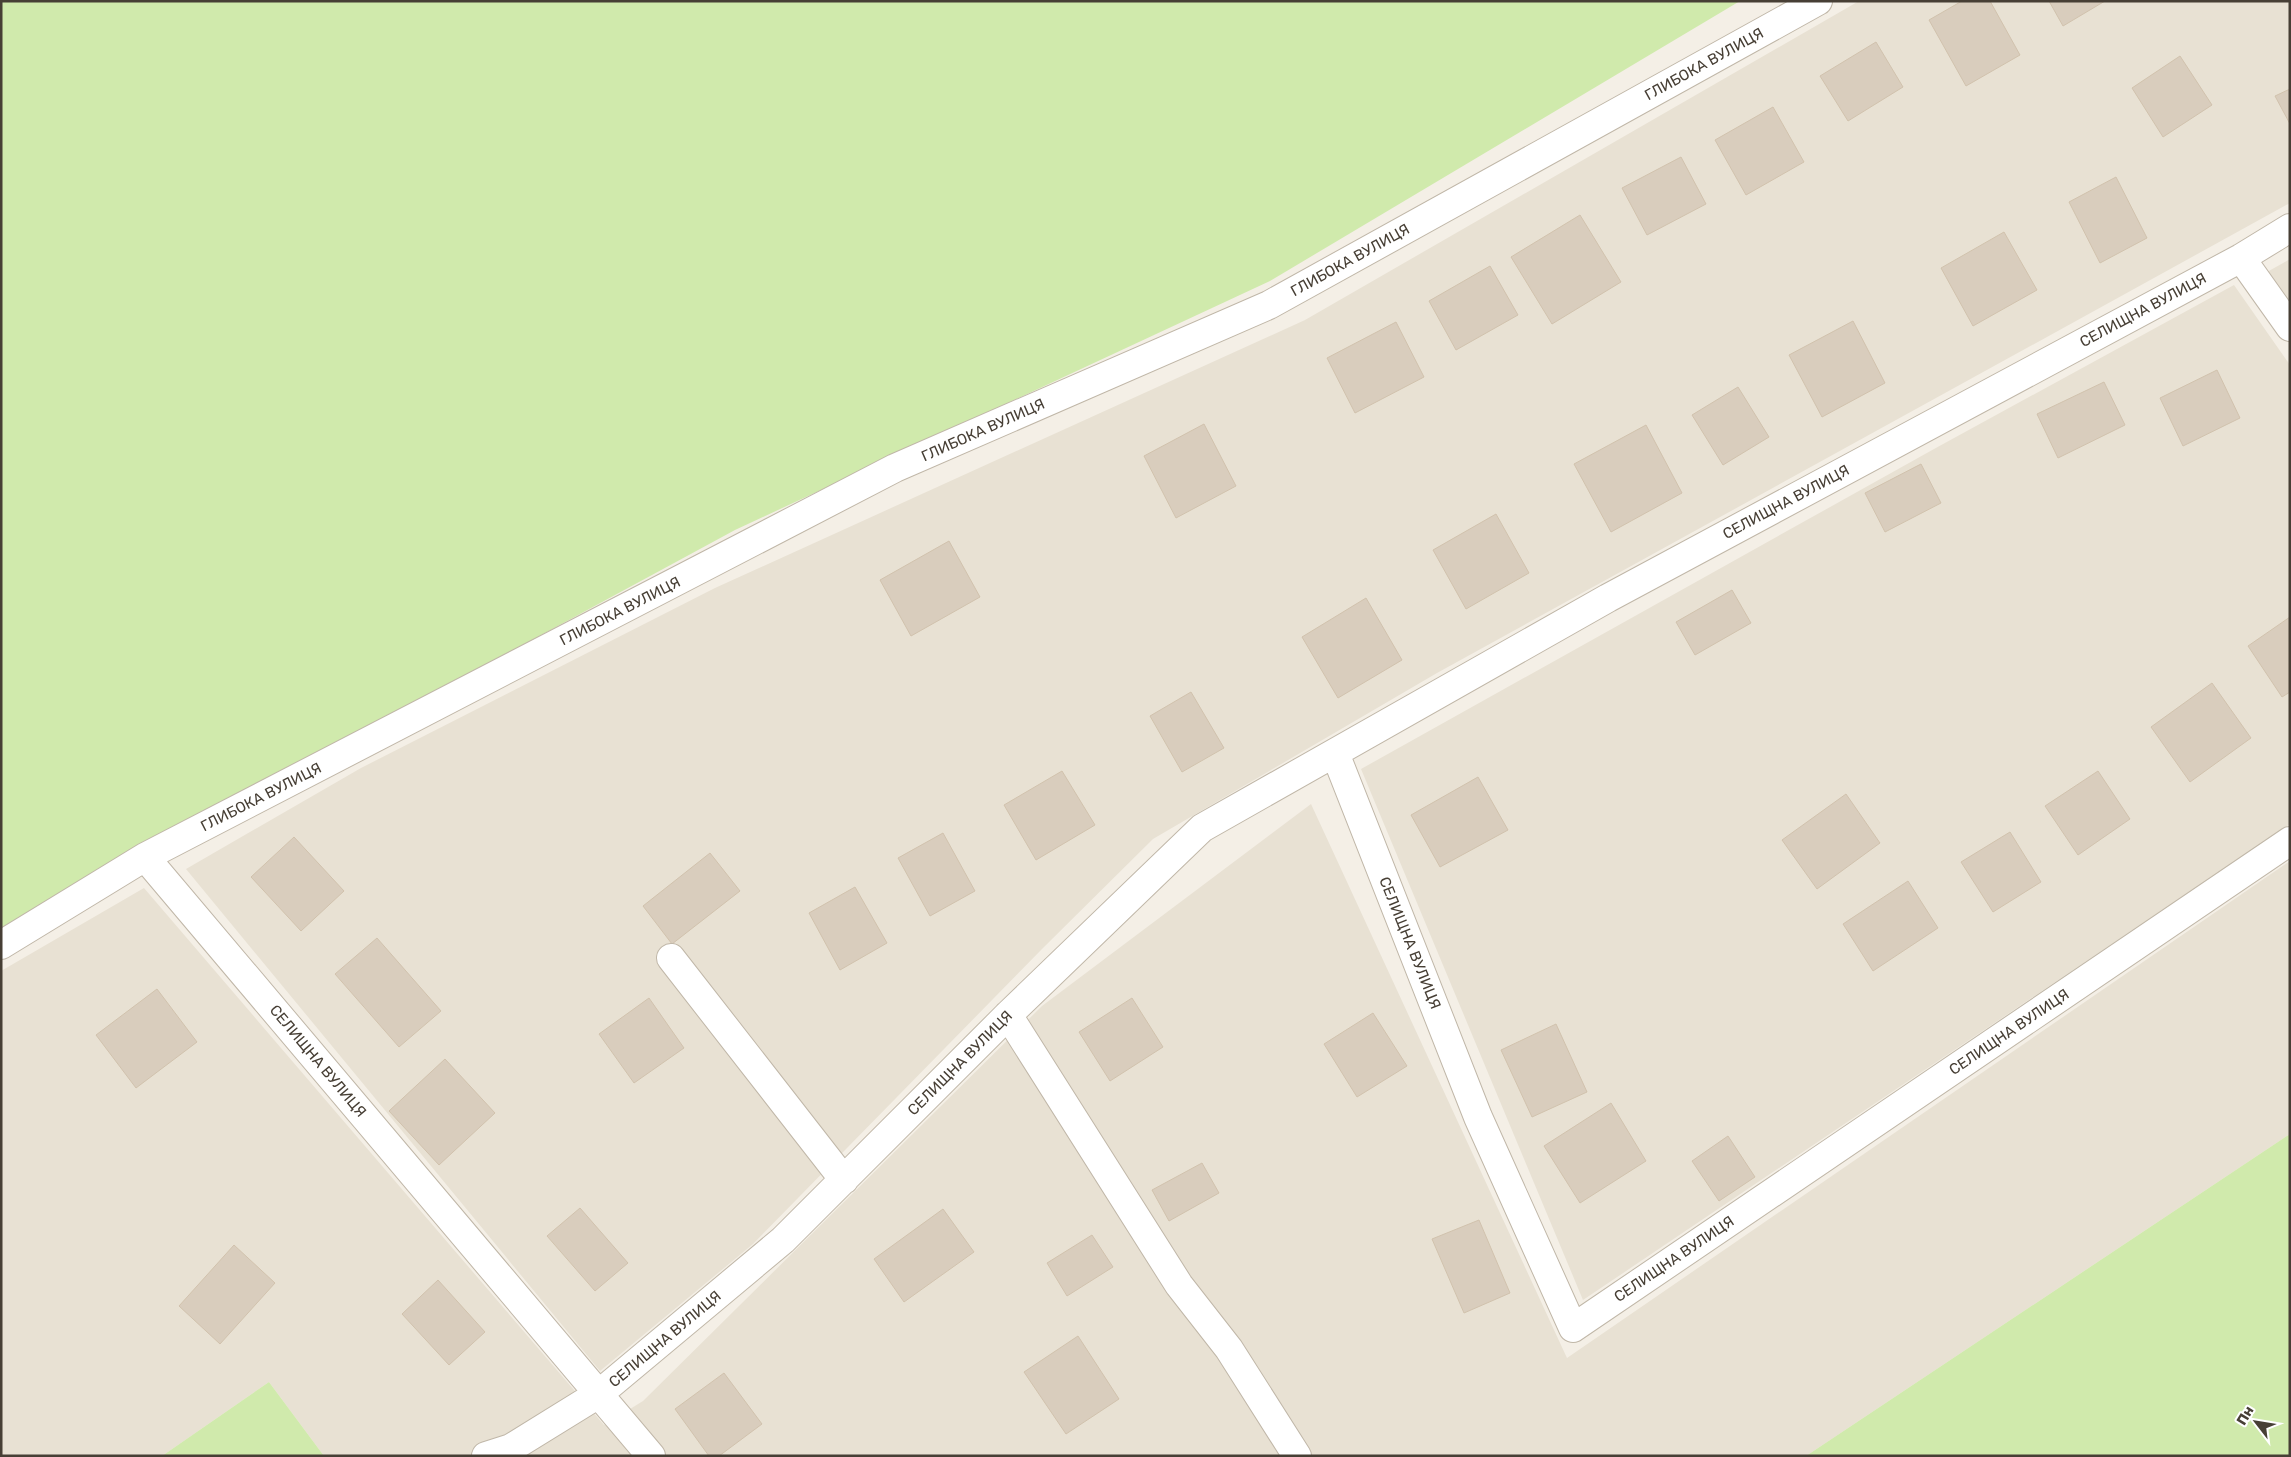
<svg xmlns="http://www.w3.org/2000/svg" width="2291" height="1457" font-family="Rubik,sans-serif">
<rect width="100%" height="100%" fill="#f4efe6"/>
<!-- residential -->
<path fill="#e8e1d3" d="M 1859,1 L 2290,1 L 2290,203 L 1437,673 L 1153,839 L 1042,949 L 753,1244 L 600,1371 L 186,869 L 361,768 L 715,588 L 1305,320 Z
M 2290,259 L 2290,303 L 2267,272 Z
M 2234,285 L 2290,365 L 2290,824 L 1583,1300 L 1361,769 L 1934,449 Z
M 1311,804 L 1567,1358 L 2290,861 L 2290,1134 L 1806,1456 L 324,1456 L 269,1382 L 162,1456 L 1,1456 L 1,971 L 144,888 L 604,1425 L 643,1401 L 1042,1006 Z"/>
<!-- green -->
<path fill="#d0eaac" d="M 1,1 L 1740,1 L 1270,281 L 735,530 L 91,879 L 1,930 Z
M 2290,1134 L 2290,1456 L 1806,1456 Z
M 269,1382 L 324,1456 L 162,1456 Z"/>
<!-- building -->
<path fill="#d9cdbd" stroke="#d1c2ad" d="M 1962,1 L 1990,1 L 2020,55 L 1966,86 L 1929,20 Z
M 2049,1 L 2105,1 L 2063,26 Z
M 1876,42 L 1903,87 L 1848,121 L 1820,76 Z
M 2180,56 L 2212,105 L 2163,137 L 2132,88 Z
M 2290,89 L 2290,124 L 2275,96 Z
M 1773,107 L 1804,162 L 1746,195 L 1715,140 Z
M 1681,157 L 1706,204 L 1647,235 L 1622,188 Z
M 2116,177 L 2147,238 L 2100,263 L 2069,202 Z
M 1580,215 L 1621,282 L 1552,324 L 1511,257 Z
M 2004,232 L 2037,290 L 1973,326 L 1941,268 Z
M 1490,266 L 1518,315 L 1456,350 L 1429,301 Z
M 1853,321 L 1885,383 L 1822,417 L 1789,355 Z
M 1396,322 L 1424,377 L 1355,413 L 1327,358 Z
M 2217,370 L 2240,418 L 2183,446 L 2160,398 Z
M 2104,382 L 2125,425 L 2058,458 L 2037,414 Z
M 1738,387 L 1769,437 L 1723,465 L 1692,415 Z
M 1204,424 L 1236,486 L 1176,518 L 1144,456 Z
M 1646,425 L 1682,493 L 1611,532 L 1574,464 Z
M 1921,464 L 1941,503 L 1885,532 L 1865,493 Z
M 1496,514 L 1529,573 L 1466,609 L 1433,550 Z
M 949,541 L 980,597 L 911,636 L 880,580 Z
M 1732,590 L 1751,623 L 1695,655 L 1676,622 Z
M 1366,598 L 1402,660 L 1338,698 L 1302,637 Z
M 2290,617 L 2290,692 L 2282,697 L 2248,646 Z
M 2212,683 L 2251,738 L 2190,782 L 2151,727 Z
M 1191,692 L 1224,748 L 1182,772 L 1150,716 Z
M 1062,771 L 1095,825 L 1036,860 L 1004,805 Z
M 2098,771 L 2130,819 L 2078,855 L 2045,806 Z
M 1478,777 L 1508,830 L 1440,867 L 1411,815 Z
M 1846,794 L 1880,843 L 1817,889 L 1782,840 Z
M 2010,832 L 2041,882 L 1993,912 L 1961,862 Z
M 943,833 L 975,891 L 930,916 L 898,858 Z
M 294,837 L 344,891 L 301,931 L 251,877 Z
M 710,853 L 740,891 L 672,944 L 643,906 Z
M 1908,881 L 1938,928 L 1873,971 L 1843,924 Z
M 855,887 L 887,943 L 840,970 L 809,913 Z
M 377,938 L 441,1011 L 399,1047 L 335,974 Z
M 157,989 L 197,1042 L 136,1088 L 96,1035 Z
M 649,998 L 684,1048 L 634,1083 L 599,1034 Z
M 1132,998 L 1163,1047 L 1110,1081 L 1079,1032 Z
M 1373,1013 L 1407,1066 L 1357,1097 L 1324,1044 Z
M 1556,1024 L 1587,1092 L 1532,1117 L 1501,1050 Z
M 445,1059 L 495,1113 L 439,1165 L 389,1111 Z
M 1611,1103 L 1646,1161 L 1580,1203 L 1544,1146 Z
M 1728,1136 L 1755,1177 L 1719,1201 L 1692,1161 Z
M 1202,1163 L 1219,1193 L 1169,1221 L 1152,1190 Z
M 580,1208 L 628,1263 L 595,1291 L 547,1236 Z
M 943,1209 L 974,1252 L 904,1302 L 874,1259 Z
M 1479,1220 L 1510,1293 L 1464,1313 L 1432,1239 Z
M 1092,1235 L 1113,1267 L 1067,1296 L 1047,1263 Z
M 234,1245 L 275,1283 L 220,1344 L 179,1306 Z
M 438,1280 L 485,1332 L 449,1365 L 402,1314 Z
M 1078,1336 L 1119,1399 L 1066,1434 L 1024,1372 Z
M 724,1373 L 762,1424 L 719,1456 L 709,1456 L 675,1409 Z"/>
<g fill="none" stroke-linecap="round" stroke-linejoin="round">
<defs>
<path id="minor" d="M 2241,258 L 2290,327
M 1335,753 L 1478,1117 L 1573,1328 L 2290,841
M 145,857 L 651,1456
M 1,945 L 145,857 L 895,468 L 1269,305 L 1818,1
M 671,958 L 844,1180
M 1008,1015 L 1179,1285 L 1229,1349 L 1297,1456
M 486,1456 L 511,1448 L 600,1393 L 783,1240 L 1008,1015 L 1202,828 L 1608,598 L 2241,258 L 2290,228"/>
</defs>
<!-- minor casing -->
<use href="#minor" stroke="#c0b7a8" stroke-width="30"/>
<!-- minor -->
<use href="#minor" stroke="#fff" stroke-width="28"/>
</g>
<g text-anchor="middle" stroke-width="4" stroke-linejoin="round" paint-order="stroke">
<!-- street labels -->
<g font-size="15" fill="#473f35" stroke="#fff">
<text transform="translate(1704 64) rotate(-29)" y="5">ГЛИБОКА ВУЛИЦЯ</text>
<text transform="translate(1350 260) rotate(-29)" y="5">ГЛИБОКА ВУЛИЦЯ</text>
<text transform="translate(2143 310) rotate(-28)" y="5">СЕЛИЩНА ВУЛИЦЯ</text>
<text transform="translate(983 430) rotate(-24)" y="5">ГЛИБОКА ВУЛИЦЯ</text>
<text transform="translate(1786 502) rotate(-28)" y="5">СЕЛИЩНА ВУЛИЦЯ</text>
<text transform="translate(620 611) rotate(-27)" y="5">ГЛИБОКА ВУЛИЦЯ</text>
<text transform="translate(261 797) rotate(-27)" y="5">ГЛИБОКА ВУЛИЦЯ</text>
<text transform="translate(1410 943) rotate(68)" y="5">СЕЛИЩНА ВУЛИЦЯ</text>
<text transform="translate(2009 1032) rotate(-34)" y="5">СЕЛИЩНА ВУЛИЦЯ</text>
<text transform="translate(318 1061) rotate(50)" y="5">СЕЛИЩНА ВУЛИЦЯ</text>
<text transform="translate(960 1063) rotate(-45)" y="5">СЕЛИЩНА ВУЛИЦЯ</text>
<text transform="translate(1674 1259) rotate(-34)" y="5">СЕЛИЩНА ВУЛИЦЯ</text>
<text transform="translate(665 1339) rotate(-40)" y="5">СЕЛИЩНА ВУЛИЦЯ</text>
</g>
</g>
<!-- border -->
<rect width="2291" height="1457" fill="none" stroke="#473f35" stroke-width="5"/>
<!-- north arrow -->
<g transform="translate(2256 1422) rotate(301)" stroke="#ffffff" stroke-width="4" paint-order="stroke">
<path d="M0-4L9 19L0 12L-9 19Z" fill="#473f35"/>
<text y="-8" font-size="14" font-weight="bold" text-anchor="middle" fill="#473f35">Пн</text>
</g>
</svg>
